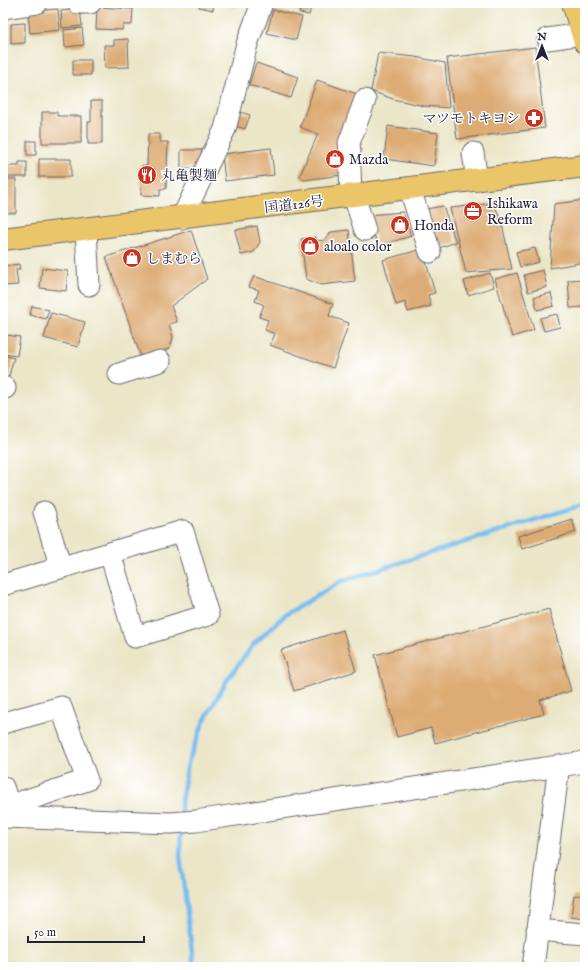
<svg xmlns="http://www.w3.org/2000/svg" width="588" height="970" font-family="'IM FELL English','Noto Serif JP',serif">
<rect width="100%" height="100%" fill="#fff"/>
<filter id="ink" filterUnits="userSpaceOnUse"><feTurbulence type="fractalNoise" baseFrequency=".025" numOctaves="2"/><feDisplacementMap in="SourceGraphic" scale="8" xChannelSelector="R" yChannelSelector="G"/><feConvolveMatrix kernelMatrix="1 2 1 2 8 2 1 2 1" color-interpolation-filters="sRGB"/></filter>
<filter id="wash" filterUnits="userSpaceOnUse"><feTurbulence type="fractalNoise" baseFrequency=".012" numOctaves="4" result="noise"/><feDisplacementMap in="SourceGraphic" scale="16" xChannelSelector="R" yChannelSelector="G"/><feGaussianBlur stdDeviation="0.9" result="paint"/><feColorMatrix in="noise" values="0 0 0 0 0 0 0 0 0 0 0 0 0 0 0 0 0 1.4 0 .05"/><feComposite in="paint" operator="in"/></filter>
<g filter="url(#wash)">
<rect width="100%" height="100%" fill="#ebe6c8"/>
<g fill="none" stroke-linecap="round" stroke-linejoin="round">
<!-- stream -->
<path stroke="#78beef" stroke-width="4.5" d="M 181,816 L 181,801 L 188,763 L 204,721 L 227,680 L 253,645 L 285,615 L 342,581 L 585,504
M 181,827 L 180,856 L 194,967"/>
</g>
<g id="blocks">
<!-- building -->
<path fill="#ddac74" d="M 200,3 L 214,3 L 213,10 L 199,7 Z
M 218,3 L 234,3 L 234,7 Z
M 301,3 L 312,3 L 309,15 L 299,13 Z
M 97,7 L 133,9 L 132,25 L 123,25 L 122,30 L 96,29 Z
M 58,9 L 60,30 L 30,33 L 28,12 Z
M 80,9 L 82,26 L 62,28 L 61,11 Z
M 273,10 L 302,17 L 296,40 L 267,33 Z
M 25,23 L 25,43 L 11,44 L 11,24 Z
M 82,28 L 84,45 L 65,47 L 64,30 Z
M 128,39 L 129,67 L 105,68 L 104,45 L 114,45 L 114,40 Z
M 535,47 L 545,128 L 457,139 L 447,58 Z
M 378,53 L 415,57 L 445,63 L 449,108 L 424,106 L 393,99 L 371,91 Z
M 73,60 L 91,60 L 91,75 L 73,75 Z
M 256,63 L 298,77 L 291,98 L 249,85 Z
M 317,80 L 360,95 L 342,175 L 304,180 L 301,178 L 300,175 L 318,134 L 300,127 Z
M 91,101 L 102,101 L 102,144 L 88,144 L 88,122 L 91,122 Z
M 237,111 L 250,115 L 245,129 L 233,125 Z
M 42,112 L 57,112 L 57,116 L 81,116 L 81,143 L 42,143 Z
M 388,126 L 438,133 L 434,166 L 384,159 Z
M 148,134 L 160,134 L 160,142 L 168,142 L 166,189 L 160,189 L 160,196 L 141,195 L 142,165 L 147,166 Z
M 27,141 L 36,141 L 36,155 L 27,155 Z
M 271,148 L 274,175 L 225,181 L 222,154 Z
M 181,150 L 202,150 L 202,168 L 181,168 Z
M 39,159 L 71,159 L 71,177 L 39,177 Z
M 19,162 L 27,162 L 27,177 L 3,177 L 3,166 L 19,166 Z
M 3,179 L 16,179 L 16,213 L 3,213 Z
M 585,200 L 585,262 L 550,268 L 554,204 Z
M 494,203 L 502,224 L 512,269 L 466,273 L 450,208 Z
M 443,206 L 456,242 L 439,248 L 426,209 Z
M 403,212 L 411,236 L 378,246 L 368,215 Z
M 257,226 L 260,242 L 254,252 L 241,255 L 235,230 Z
M 191,230 L 207,279 L 171,306 L 177,322 L 169,324 L 173,337 L 170,348 L 142,360 L 106,257 Z
M 349,230 L 355,281 L 321,285 L 306,279 L 301,239 L 316,237 L 316,241 L 325,240 L 331,232 Z
M 535,248 L 539,262 L 520,267 L 516,252 Z
M 422,249 L 435,293 L 428,295 L 431,306 L 408,312 L 405,302 L 396,305 L 383,260 Z
M 19,264 L 20,270 L 16,270 L 18,285 L 3,286 L 3,266 Z
M 42,268 L 68,271 L 66,291 L 40,288 Z
M 543,270 L 547,287 L 528,292 L 524,275 Z
M 490,273 L 494,287 L 468,295 L 464,281 Z
M 517,273 L 534,330 L 512,337 L 495,279 Z
M 254,276 L 333,304 L 329,316 L 349,323 L 333,368 L 270,345 L 275,334 L 265,330 L 268,320 L 259,317 L 264,305 L 255,301 L 259,290 L 249,287 Z
M 585,279 L 585,307 L 570,308 L 568,280 Z
M 551,293 L 554,306 L 537,310 L 534,297 Z
M 32,306 L 49,310 L 46,319 L 30,315 Z
M 51,313 L 85,322 L 78,347 L 44,338 Z
M 557,314 L 560,327 L 544,331 L 540,318 Z
M 7,335 L 20,337 L 17,356 L 3,354 Z
M 3,355 L 14,358 L 8,379 L 3,377 Z
M 572,519 L 576,532 L 522,549 L 518,536 Z
M 549,609 L 571,691 L 540,700 L 544,714 L 435,743 L 431,728 L 397,737 L 375,655 Z
M 343,630 L 356,671 L 294,691 L 281,650 Z
M 574,895 L 585,896 L 585,919 L 571,917 Z"/>
</g>
</g>
<g filter="url(#ink)">
<use href="#blocks" fill-opacity="0" stroke="#68676c" stroke-width="1"/>
<g fill="none" stroke-linecap="round" stroke-linejoin="round">
<defs>
<path id="minor" d="M 78,3 L 90,3
M 3,8 L 37,3
M 548,39 L 582,34
M 350,153 L 349,143 L 365,100
M 473,153 L 477,180
M 350,167 L 351,197
M 410,189 L 430,252
M 354,196 L 365,230
M 182,218 L 225,129 L 247,44 L 262,3
M 86,230 L 89,285
M 119,374 L 160,361
M 3,387 L 5,388
M 44,512 L 61,568
M 3,585 C 63,567 123,549 183,531 L 208,615 L 135,637 L 110,553
M 3,723 L 61,707 L 87,780 L 9,806
M 3,787 L 13,817
M 3,817 L 171,823 L 196,821 L 585,762
M 537,930 L 585,934
M 533,967 L 559,765"/>
<path id="major" d="M 573,3 L 585,42"/>
<path id="highway" d="M 3,239 L 585,166"/>
</defs>
<!-- minor casing -->
<use href="#minor" stroke="#68676c" stroke-width="23"/>
<!-- major casing -->
<use href="#major" stroke="#68676c" stroke-width="24"/>
<!-- highway casing -->
<use href="#highway" stroke="#68676c" stroke-width="24"/>
<!-- minor -->
<use href="#minor" stroke="#fff" stroke-width="21"/>
<!-- major -->
<use href="#major" stroke="#ebc669" stroke-width="22"/>
<!-- highway -->
<use href="#highway" stroke="#ebc669" stroke-width="22"/>
</g>
</g>
<!-- icons -->
<defs>
<symbol id="pharmacy-disc" viewBox="-11 -11 22 22"><circle r="9.5" fill="#c8321e" stroke="#fff"/><path d="M-2-6h4v4h4v4h-4v4h-4v-4h-4v-4h4Z" fill="#fff"/></symbol>
<symbol id="shop-disc" viewBox="-11 -11 22 22"><circle r="9.5" fill="#c8321e" stroke="#fff"/><path d="M-5-2.5h2.3a2.7 3.5 0 0 1 5.4 0H5L5.5 6h-11ZM-1.5-2.5h3a1.5 2.3 0 0 0-3 0Z" fill="#fff"/></symbol>
<symbol id="restaurant-disc" viewBox="-11 -11 22 22"><circle r="9.5" fill="#c8321e" stroke="#fff"/><path d="M-5-6h1v4h1v-4h1v4h1v-4h1v5L-1.5 .5V6h-2V.5L-5-1ZM5-6V6H3V1.5H1.5Q1.5-4 5-6Z" fill="#fff"/></symbol>
<symbol id="office-disc" viewBox="-11 -11 22 22"><circle r="9.5" fill="#c8321e" stroke="#fff"/><path d="M-6-3h4V-5.5h4V-3h4V5H-6ZM-1-4.5V-3h2v-1.5ZM-6 0V1H6V0Z" fill="#fff"/></symbol>
</defs>
<g fill-rule="evenodd">
<use href="#pharmacy-disc" x="523" y="107" width="22" height="22"/>
<use href="#shop-disc" x="324" y="148" width="22" height="22"/>
<use href="#restaurant-disc" x="136" y="164" width="22" height="22"/>
<use href="#office-disc" x="462" y="200" width="22" height="22"/>
<use href="#shop-disc" x="389" y="214" width="22" height="22"/>
<use href="#shop-disc" x="299" y="235" width="22" height="22"/>
<use href="#shop-disc" x="121" y="247" width="22" height="22"/>
</g>
<g text-anchor="middle" stroke-width="3" stroke-linejoin="round" paint-order="stroke">
<!-- poi labels -->
<g font-size="14" fill="#22223b" stroke="#fff" text-anchor="start">
<text x="520" y="123" text-anchor="end">マツモトキヨシ</text>
<text x="349" y="164">Mazda</text>
<text x="161" y="180">丸亀製麺</text>
<text x="487" y="208">Ishikawa<tspan x="487" dy="16">Reform</tspan></text>
<text x="414" y="230">Honda</text>
<text x="324" y="251">aloalo color</text>
<text x="146" y="263">しまむら</text>
</g>
<!-- street labels -->
<g font-size="14" fill="#22223b" stroke="#fff">
<text transform="translate(294 204) rotate(-7)" y="5">国道126号</text>
</g>
</g>
<!-- margin -->
<rect width="588" height="970" fill="none" stroke="#fff" stroke-width="16"/>
<!-- north arrow -->
<g transform="translate(542 46)" stroke="#ffffff" stroke-width="3" paint-order="stroke">
<path d="M0-3L7 15L0 10L-7 15Z" fill="#22223b"/>
<text y="-6" font-size="11" font-weight="bold" text-anchor="middle" fill="#22223b">N</text>
</g>
<!-- scale -->
<path d="M28 936v6h116v-6" fill="none" stroke="#22223b" stroke-width="2"/>
<text x="34" y="936" font-size="12" fill="#22223b" stroke="#ffffff" stroke-width="3" paint-order="stroke">50 m</text>
</svg>
